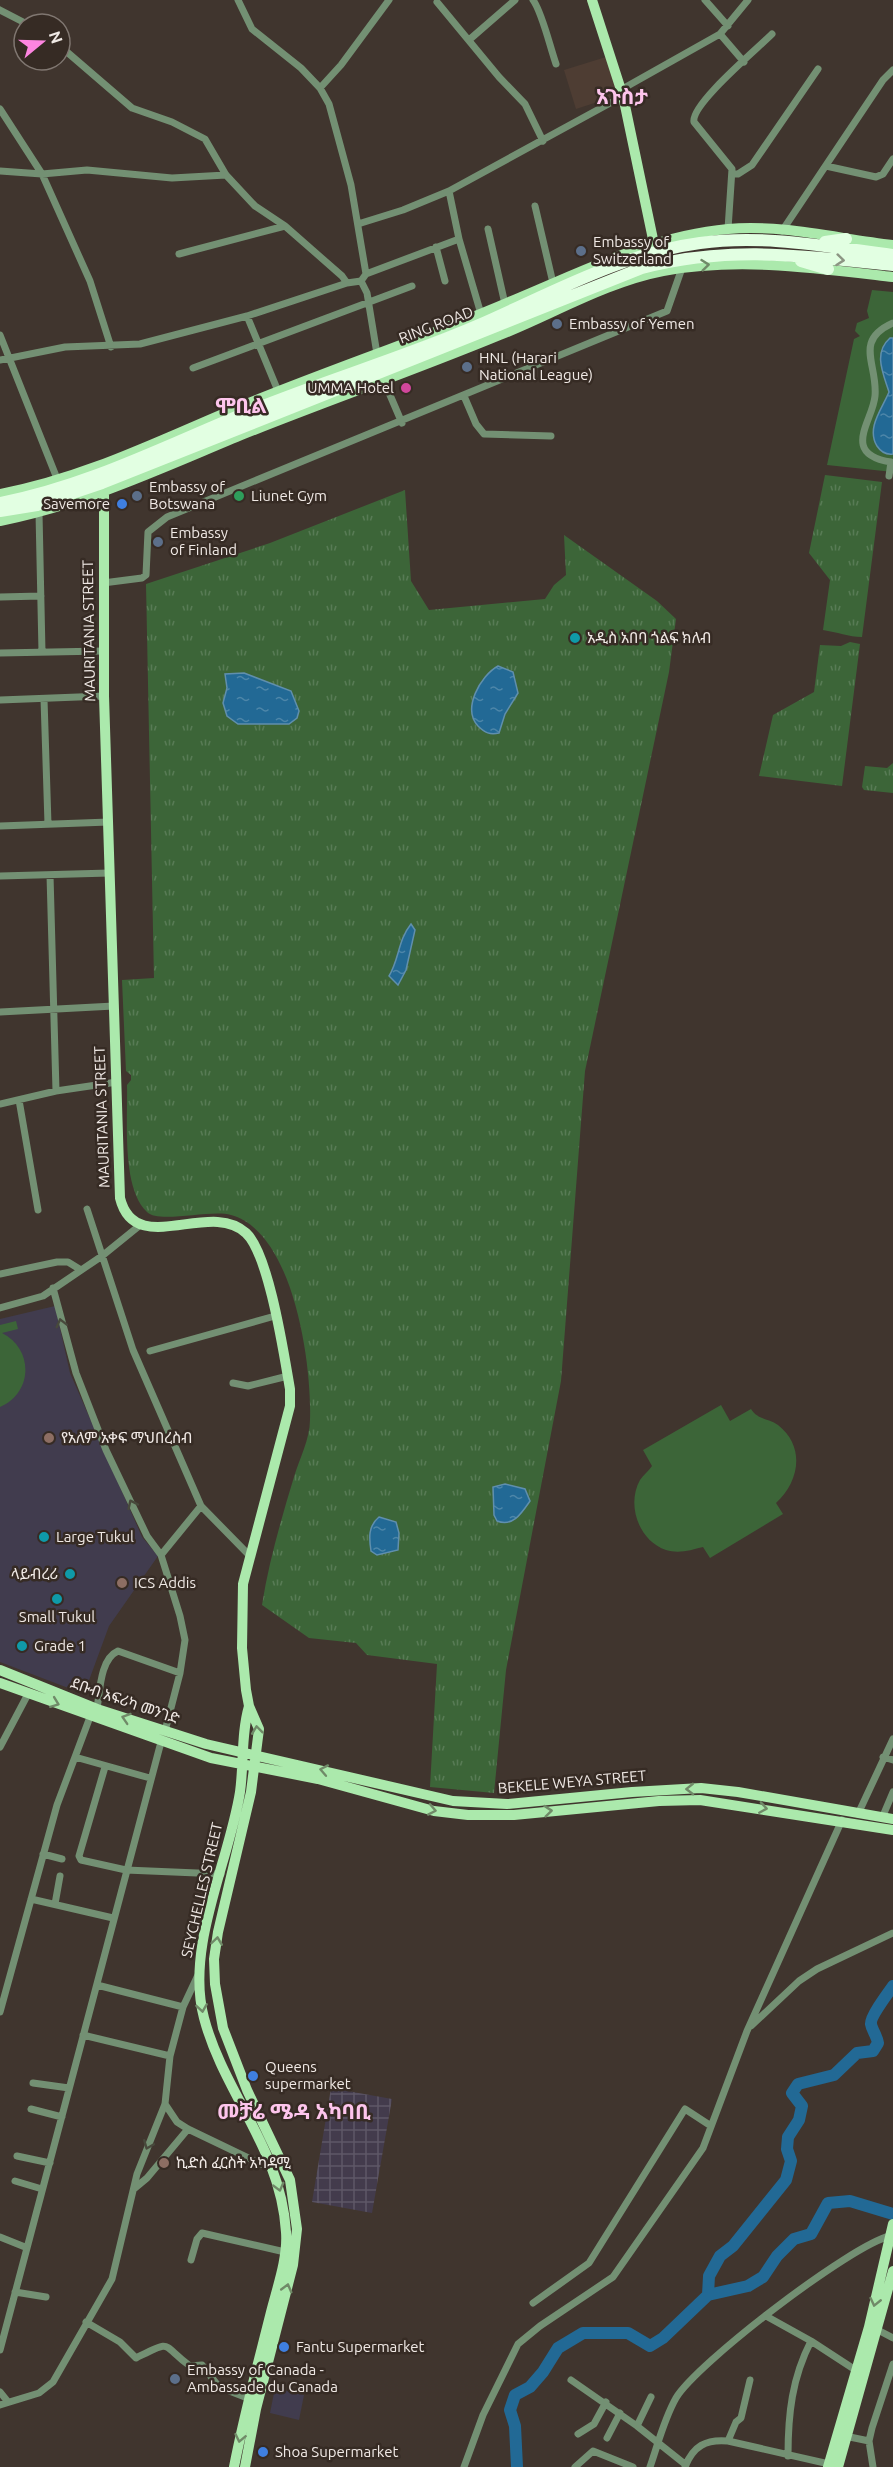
<svg xmlns="http://www.w3.org/2000/svg" width="893" height="2467" font-family="Ubuntu,'Noto Sans Ethiopic',sans-serif">
<defs>
<pattern id="industrial-grid" width="8" height="8" patternUnits="userSpaceOnUse" patternTransform="scale(1.5)"><rect width="8" height="8" fill="#433b4c"/><path d="M0 4h8M4 0v8" fill="none" stroke="#5e5766"/></pattern>
<pattern id="grass-tufts" width="24" height="20" patternUnits="userSpaceOnUse" patternTransform="scale(1.5)"><rect width="24" height="20" fill="#3c6538"/><path d="M3 7l-1-3M5 7V3M7 7l1-3M15 17l-1-3M17 17v-4M19 17l1-3" fill="none" stroke="#587b55"/></pattern>
<pattern id="water-ripples" width="26" height="14" patternUnits="userSpaceOnUse" patternTransform="scale(1.5)"><rect width="26" height="14" fill="#226995"/><path d="M2 4q2-2 4 0t4 0M15 11q2-2 4 0t4 0" fill="none" stroke="#4d86a9"/></pattern>
</defs>
<rect width="100%" height="100%" fill="#40352e"/>
<!-- built -->
<path fill="#4e3d33" d="M 606,57 L 619,95 L 576,109 L 564,70 Z"/>
<!-- industrial -->
<path fill="url(#industrial-grid)" d="M 331,2088 L 392,2099 L 372,2213 L 312,2202 Z"/>
<!-- education -->
<path fill="#413c4e" d="M 55,1306 L 70,1373 L 142,1537 L 158,1556 L 109,1626 L 84,1694 L 0,1662 L 0,1319 Z
M 275,2388 L 304,2395 L 299,2420 L 270,2413 Z"/>
<!-- grass -->
<path fill="url(#grass-tufts)" d="M 825,475 L 882,482 L 862,637 C 849,637 837,632 823,630 L 830,580 L 809,553 Z
M 405,490 L 411,581 L 429,610 L 545,599 L 554,585 L 566,575 L 564,535 L 657,601 L 676,619 L 669,672 L 585,1071 L 561,1381 L 506,1670 L 494,1793 L 430,1787 L 437,1664 L 367,1655 L 356,1643 L 309,1638 L 262,1605 C 269,1561 281,1520 294,1477 C 299,1460 310,1439 310,1420 C 312,1365 294,1232 231,1215 C 211,1209 159,1224 147,1212 C 121,1187 128,1119 127,1085 L 131,1080 L 131,1075 L 126,1071 L 122,980 L 154,978 L 146,584 L 270,543 Z
M 850,642 L 860,644 L 842,786 L 759,776 L 773,715 L 814,692 L 820,645 L 841,646 Z
M 893,763 L 893,793 L 864,790 L 862,787 L 865,766 L 887,768 Z"/>
<!-- park -->
<path fill="#3c6538" d="M 872,290 L 893,292 L 893,472 L 827,465 L 854,339 L 860,336 L 855,331 L 857,323 L 869,318 L 867,311 Z
M 16,1321 L 18,1329 L 2,1333 C 34,1349 33,1393 0,1407 L 0,1325 Z
M 721,1405 L 730,1421 L 751,1409 C 758,1420 768,1418 778,1425 C 806,1447 799,1482 776,1503 L 783,1514 L 710,1558 L 703,1547 C 691,1550 679,1554 666,1550 C 639,1541 626,1505 640,1480 C 643,1475 649,1471 652,1466 L 643,1450 Z"/>
<!-- water -->
<path fill="url(#water-ripples)" stroke="#608fad" stroke-width="1.5" d="M 890,338 L 893,338 L 893,454 C 886,455 881,452 877,446 C 866,428 882,409 889,392 C 883,373 873,353 890,338 Z
M 498,666 L 513,672 L 518,693 L 505,714 L 499,733 C 490,735 485,733 478,726 C 462,709 480,676 498,666 Z
M 244,673 L 291,691 L 299,711 L 297,718 L 289,724 L 238,724 L 227,716 L 223,703 L 227,688 L 225,674 Z
M 411,924 L 415,930 L 406,970 L 398,985 L 389,976 C 399,960 398,940 411,924 Z
M 505,1484 L 525,1489 L 530,1501 C 521,1514 513,1527 497,1521 L 494,1515 L 493,1487 Z
M 379,1517 L 396,1522 L 399,1533 L 398,1550 L 377,1555 L 371,1551 C 369,1538 368,1526 379,1517 Z"/>
<g fill="none" stroke-linecap="round" stroke-linejoin="round">
<!-- river -->
<path stroke="#226995" stroke-width="12" d="M 708,2295 L 748,2286 L 763,2277 L 777,2256 L 794,2239 L 811,2234 L 828,2203 L 850,2201 L 893,2214
M 517,2467 L 515,2426 L 510,2410 L 515,2395 L 530,2387 L 543,2372 L 558,2348 L 583,2333 L 628,2333 L 650,2346 L 663,2338 L 708,2295 L 709,2276 L 720,2256 L 733,2246 L 786,2180 L 791,2161 L 787,2149 L 788,2137 L 799,2120 L 802,2106 L 792,2093 L 798,2084 L 834,2075 L 857,2053 L 873,2051 L 878,2043 C 877,2036 872,2030 871,2024 C 870,2017 888,1993 893,1986"/>
<!-- street -->
<path stroke="#739073" stroke-width="7" d="M 238,0 L 252,29 L 301,68 L 320,88 L 329,104 L 351,185 L 366,274 L 361,281
M 533,0 C 542,12 550,47 556,64
M 705,0 L 728,26
M 437,2 L 499,77 L 525,104 L 543,141
M 0,10 L 27,24
M 720,34 L 744,62
M 469,40 L 515,0
M 60,46 L 132,108 L 172,122 L 205,139 L 226,175 L 255,206 L 285,226 L 342,276 L 347,283 L 361,281 L 367,293 L 377,354
M 320,88 L 341,65 L 389,0
M 624,88 L 720,34 L 748,0
M 0,109 L 42,174 L 90,281 L 111,347
M 826,166 L 876,177 L 883,174 L 893,159
M 0,171 L 42,174 L 87,170 L 172,178 L 226,175
M 732,174 L 738,174 L 752,165 L 818,69
M 535,206 L 553,283
M 358,224 L 403,210 L 449,191
M 488,229 L 505,304
M 728,229 L 732,169 L 694,122 C 690,105 757,49 772,34
M 782,231 L 883,80 L 893,70
M 459,239 L 449,191 L 623,96
M 436,247 L 445,281
M 179,254 L 285,226
M 366,274 L 459,239 L 481,314
M 247,316 L 278,391
M 0,335 L 58,481
M 0,360 L 65,347 L 140,344 L 247,316 L 347,283
M 193,368 L 412,286
M 384,381 L 402,423
M 464,396 L 476,424 L 484,434 L 551,436
M 889,476 L 891,462 C 840,454 873,421 875,396 C 878,364 853,341 893,323
M 39,513 L 42,652
M 103,583 L 142,578 L 146,575 L 148,532 L 167,517 L 667,311 L 682,268
M 0,597 L 41,596
M 0,653 L 103,651
M 44,699 L 48,824
M 0,700 L 104,696
M 0,826 L 109,822
M 50,875 L 56,1091
M 0,876 L 110,873
M 0,1012 L 114,1006
M 19,1100 L 38,1210
M 0,1104 L 56,1091 L 117,1082
M 87,1209 L 133,1350 L 201,1506 L 249,1555
M 0,1274 L 57,1262 L 68,1262 L 81,1270
M 53,1288 L 76,1373 L 106,1450 L 147,1536 L 161,1555 L 180,1616 L 185,1640 L 180,1673 L 165,1731
M 0,1308 L 43,1296 L 102,1256 L 139,1226
M 150,1351 L 275,1316
M 233,1383 L 248,1386 L 288,1376
M 161,1555 L 201,1506
M 97,1709 C 100,1691 100,1659 118,1651 L 180,1673
M 0,1747 L 28,1694
M 75,1757 L 150,1778
M 883,1757 L 893,1760
M 105,1767 L 79,1856 L 81,1860 L 126,1870 L 221,1874
M 858,1814 L 893,1739
M 882,1818 L 893,1792
M 43,1854 L 62,1859
M 31,1899 L 113,1918
M 55,1904 L 60,1876
M 97,1985 L 183,2007
M 0,2012 L 57,1805 L 90,1717
M 751,2026 L 799,1981 L 817,1969 L 893,1933
M 83,2035 L 170,2056
M 33,2083 L 69,2088
M 165,2104 L 177,2122 L 188,2129 L 261,2164 L 272,2165
M 31,2109 L 62,2117
M 17,2156 L 50,2163
M 15,2181 L 42,2189
M 135,2188 L 147,2178 L 188,2129
M 0,2237 L 25,2247
M 191,2260 L 197,2239 L 202,2233 L 285,2252
M 15,2292 L 46,2297
M 533,2303 L 589,2263 L 685,2109 L 711,2126
M 766,2316 L 811,2341
M 86,2322 L 120,2342 L 136,2358 C 174,2339 160,2344 190,2366 L 202,2365 L 219,2387 L 250,2399
M 874,2328 L 893,2338
M 0,2350 L 161,1742
M 571,2380 L 637,2426 L 686,2465
M 0,2392 L 8,2402
M 0,2405 L 39,2393 L 53,2382 L 112,2279 L 137,2174 L 165,2104 L 170,2056 L 183,2007 L 198,1975
M 637,2426 L 651,2397
M 578,2434 L 594,2424 L 606,2402
M 845,2436 L 869,2441
M 607,2438 L 620,2413
M 728,2441 L 829,2464
M 788,2456 C 788,2414 792,2378 811,2341 L 857,2371
M 464,2467 L 483,2415 L 518,2344 L 540,2326 L 613,2277 L 703,2148 L 747,2031 L 842,1820
M 575,2467 L 593,2451 L 633,2467
M 650,2467 C 658,2444 664,2419 676,2398 C 697,2363 851,2245 890,2236
M 685,2467 C 693,2446 706,2439 728,2441 L 736,2422 L 741,2418 L 750,2380
M 873,2467 L 869,2441 L 872,2428 L 893,2364"/>
<!-- primary -->
<path stroke="#abe9ac" stroke-width="10" d="M 592,0 L 623,96 L 654,244
M 100,477 L 104,493 L 104,696 L 120,1198 C 135,1259 210,1199 246,1233 C 269,1254 284,1355 290,1389 L 290,1406 L 243,1584 L 242,1648 L 246,1690 L 249,1706 L 259,1729 L 251,1792 L 218,1932 L 214,1959 L 215,1984 L 223,2028 L 247,2090 L 290,2180 L 297,2229 L 293,2265 L 256,2409 L 245,2467
M 0,494 C 86,478 164,438 244,405 C 332,369 422,339 509,302 C 580,273 650,236 728,229 C 782,224 839,239 893,245
M 0,521 C 86,504 164,467 244,434 C 329,400 415,370 500,335 C 553,314 606,282 663,271 C 739,257 816,268 893,277
M 0,1670 L 97,1709 L 206,1744 L 453,1801 L 507,1804 L 632,1792 L 701,1788 L 738,1792 L 893,1819
M 0,1683 L 211,1758 L 318,1779 L 434,1811 L 468,1815 L 514,1815 L 659,1801 L 700,1800 L 893,1830
M 234,2467 C 244,2415 258,2364 271,2312 C 277,2288 288,2258 286,2232 C 281,2148 224,2094 204,2018 C 185,1947 229,1862 240,1792 C 244,1763 241,1734 249,1706
M 828,2467 L 869,2327 L 893,2224
M 838,2467 L 893,2271"/>
<!-- highway -->
<path stroke="#e2ffe2" stroke-width="12" d="M 825,242 L 846,239
M 801,261 L 828,269
M 0,503 C 89,486 169,444 253,410 C 327,380 405,357 479,325 C 550,294 623,253 700,243 C 764,234 829,247 893,255
M 0,511 L 37,505 L 102,483 L 642,268 C 731,245 804,256 893,265"/>
</g>
<!-- one-way arrows -->
<defs><path id="oneway-chevron" d="M-2-3.5L2.5 0L-2 3.5" fill="none" stroke-width="1.6" stroke-linecap="round" stroke-linejoin="round" transform="scale(1.5)"/></defs>
<use stroke="#8c9583" href="#oneway-chevron" transform="translate(840 260) rotate(6)"/>
<g stroke="#708a68">
<use href="#oneway-chevron" transform="translate(705 265) rotate(-6)"/>
<use href="#oneway-chevron" transform="translate(55 1703) rotate(21)"/>
<use href="#oneway-chevron" transform="translate(126 1718) rotate(-162)"/>
<use href="#oneway-chevron" transform="translate(257 1730) rotate(-97)"/>
<use href="#oneway-chevron" transform="translate(324 1770) rotate(-169)"/>
<use href="#oneway-chevron" transform="translate(690 1789) rotate(179)"/>
<use href="#oneway-chevron" transform="translate(763 1808) rotate(9)"/>
<use href="#oneway-chevron" transform="translate(432 1810) rotate(11)"/>
<use href="#oneway-chevron" transform="translate(548 1811) rotate(-6)"/>
<use href="#oneway-chevron" transform="translate(217 1941) rotate(-82)"/>
<use href="#oneway-chevron" transform="translate(202 2008) rotate(81)"/>
<use href="#oneway-chevron" transform="translate(279 2187) rotate(75)"/>
<use href="#oneway-chevron" transform="translate(287 2288) rotate(-75)"/>
<use href="#oneway-chevron" transform="translate(875 2302) rotate(103)"/>
<use href="#oneway-chevron" transform="translate(240 2438) rotate(102)"/>
</g>
<g stroke="#48493c">
<use href="#oneway-chevron" transform="translate(61 1323) rotate(-104)"/>
<use href="#oneway-chevron" transform="translate(132 1504) rotate(-115)"/>
<use href="#oneway-chevron" transform="translate(148 2145) rotate(112)"/>
</g>
<!-- markers -->
<g fill="#5c6f8a" stroke="#362b24" stroke-width="2">
<circle cx="581" cy="251" r="6"/>
<circle cx="557" cy="324" r="6"/>
<circle cx="467" cy="367" r="6"/>
<circle cx="137" cy="496" r="6"/>
<circle cx="158" cy="542" r="6"/>
<circle cx="175" cy="2379" r="6"/>
</g>
<circle fill="#d1479c" stroke="#362b24" stroke-width="2" cx="406" cy="388" r="6"/>
<circle fill="#2e9e5b" stroke="#362b24" stroke-width="2" cx="239" cy="496" r="6"/>
<g fill="#3f7fe0" stroke="#362b24" stroke-width="2">
<circle cx="122" cy="504" r="6"/>
<circle cx="253" cy="2076" r="6"/>
<circle cx="284" cy="2347" r="6"/>
<circle cx="263" cy="2452" r="6"/>
</g>
<g fill="#0f9aa8" stroke="#362b24" stroke-width="2">
<circle cx="575" cy="638" r="6"/>
<circle cx="44" cy="1537" r="6"/>
<circle cx="70" cy="1574" r="6"/>
<circle cx="57" cy="1599" r="6"/>
<circle cx="22" cy="1646" r="6"/>
</g>
<g fill="#8d6e63" stroke="#362b24" stroke-width="2">
<circle cx="49" cy="1438" r="6"/>
<circle cx="122" cy="1583" r="6"/>
<circle cx="164" cy="2163" r="6"/>
</g>
<g text-anchor="middle" stroke-width="5" stroke-linejoin="round" paint-order="stroke">
<!-- poi labels -->
<g font-size="15" fill="#f0e9e5" stroke="#362b24" text-anchor="start">
<text x="593" y="247">Embassy of<tspan x="593" dy="17">Switzerland</tspan></text>
<text x="569" y="329">Embassy of Yemen</text>
<text x="479" y="363">HNL (Harari<tspan x="479" dy="17">National League)</tspan></text>
<text x="394" y="393" text-anchor="end">UMMA Hotel</text>
<text x="149" y="492">Embassy of<tspan x="149" dy="17">Botswana</tspan></text>
<text x="251" y="501">Liunet Gym</text>
<text x="110" y="509" text-anchor="end">Savemore</text>
<text x="170" y="538">Embassy<tspan x="170" dy="17">of Finland</tspan></text>
<text x="587" y="643">አዲስ አበባ ጎልፍ ክለብ</text>
<text x="61" y="1443">የአለም አቀፍ ማህበረስብ</text>
<text x="56" y="1542">Large Tukul</text>
<text x="58" y="1579" text-anchor="end">ላይብረሪ</text>
<text x="134" y="1588">ICS Addis</text>
<text x="57" y="1622" text-anchor="middle">Small Tukul</text>
<text x="34" y="1651">Grade 1</text>
<text x="265" y="2072">Queens<tspan x="265" dy="17">supermarket</tspan></text>
<text x="176" y="2168">ኪድስ ፈርስት አካዳሚ</text>
<text x="296" y="2352">Fantu Supermarket</text>
<text x="187" y="2375">Embassy of Canada -<tspan x="187" dy="17">Ambassade du Canada</tspan></text>
<text x="275" y="2457">Shoa Supermarket</text>
</g>
<!-- street labels -->
<g font-size="15" fill="#f0e9e5" stroke="#362b24">
<text transform="translate(436 325) rotate(-21)" y="5">RING ROAD</text>
<text transform="translate(89 631) rotate(-91)" y="5">MAURITANIA STREET</text>
<text transform="translate(102 1117) rotate(-92)" y="5">MAURITANIA STREET</text>
<text transform="translate(125 1701) rotate(19)" y="5">ደቡብ አፍሪካ መንገድ</text>
<text transform="translate(572 1782) rotate(-5)" y="5">BEKELE WEYA STREET</text>
<text transform="translate(202 1890) rotate(-77)" y="5">SEYCHELLES STREET</text>
</g>
<!-- district labels -->
<g font-size="21" font-weight="bold" fill="#fdc5ec" stroke="#362b24">
<text x="622" y="104">አጉስታ</text>
<text x="241" y="413">ሞቢል</text>
<text x="294" y="2119">መቻሬ ሜዳ አካባቢ</text>
</g>
</g>
<!-- north arrow -->
<g transform="translate(42 42) rotate(71)"><circle r="28" fill="#362b24" stroke="#807771" stroke-width="1.5"/>
<path d="M0-4.5L10 22L0 15L-10 22Z" fill="#fe85e0"/>
<text y="-9" font-size="16" font-weight="bold" text-anchor="middle" fill="#f0e9e5">N</text>
</g>
</svg>
